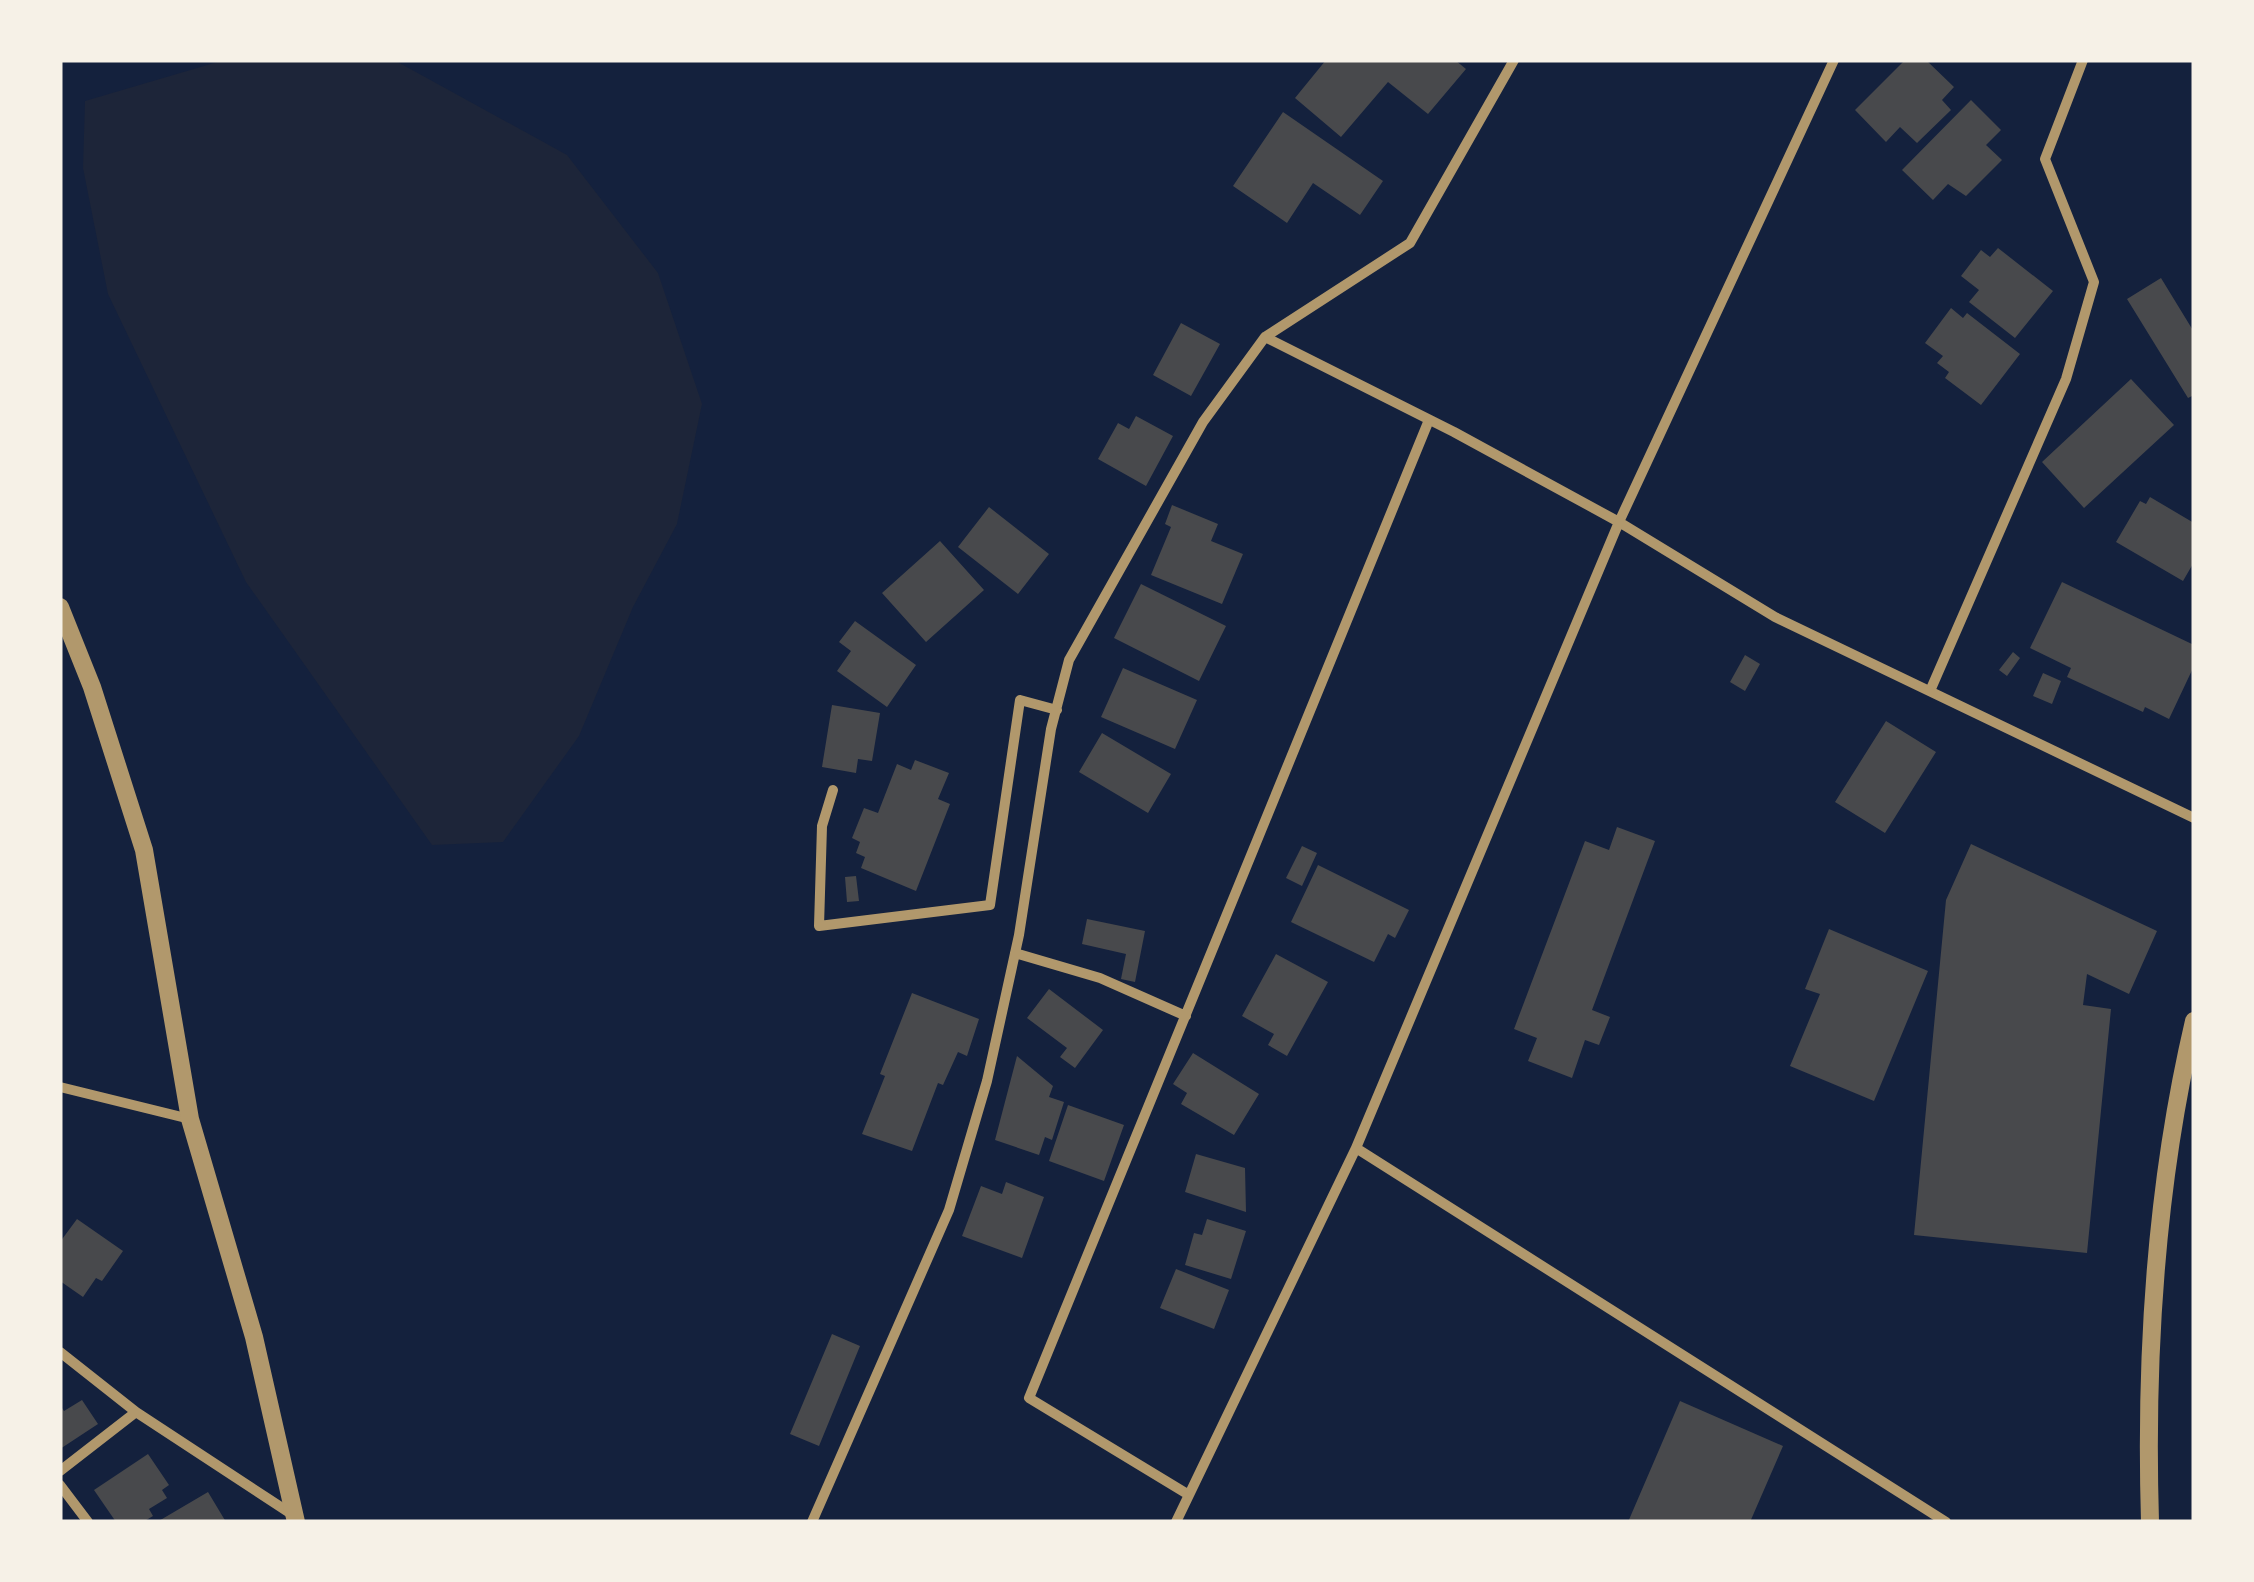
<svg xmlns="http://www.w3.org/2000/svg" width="2254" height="1582" font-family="'Asap Condensed',sans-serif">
<rect width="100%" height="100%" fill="#14213d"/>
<!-- green -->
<path fill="#1d2539" d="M 394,60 L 567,155 L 658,273 L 702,404 L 677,524 L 633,607 L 579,736 L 503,842 L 432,845 L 246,582 L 108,294 L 83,168 L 85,101 L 221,61 Z"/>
<!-- building -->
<path fill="#48494c" d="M 1326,60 L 1455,60 L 1466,69 L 1428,114 L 1388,82 L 1341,137 L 1295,98 Z
M 1905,60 L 1926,60 L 1954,87 L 1942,100 L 1951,110 L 1917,143 L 1900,127 L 1886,142 L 1855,110 Z
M 1971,100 L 2001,130 L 1986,145 L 2002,160 L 1966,196 L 1948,184 L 1933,200 L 1902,170 Z
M 1283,112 L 1383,181 L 1360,215 L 1313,183 L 1287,223 L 1233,186 Z
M 1998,248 L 2053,291 L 2015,338 L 1969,302 L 1979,290 L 1961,276 L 1981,250 L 1990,257 Z
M 2161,278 L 2194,332 L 2194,395 L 2188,398 L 2127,299 Z
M 1951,308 L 1963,318 L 1967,313 L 2020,354 L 1981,405 L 1945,378 L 1949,372 L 1937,363 L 1943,356 L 1925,343 Z
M 1181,323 L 1220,344 L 1191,396 L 1153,375 Z
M 2131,379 L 2174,425 L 2084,508 L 2042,462 Z
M 1136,416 L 1173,436 L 1146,486 L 1098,459 L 1118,423 L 1129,429 Z
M 2150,497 L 2194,523 L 2194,562 L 2183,581 L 2116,542 L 2140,501 L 2146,504 Z
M 1172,505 L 1218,524 L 1211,541 L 1243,554 L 1222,604 L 1151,575 L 1171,527 L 1165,524 Z
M 989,507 L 1049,554 L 1018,594 L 958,547 Z
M 940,541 L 984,590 L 926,642 L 882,593 Z
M 2062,582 L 2194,645 L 2194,666 L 2169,719 L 2145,707 L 2143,712 L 2067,677 L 2071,668 L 2030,648 Z
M 1141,584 L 1226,626 L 1199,681 L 1114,638 Z
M 855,621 L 916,665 L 887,707 L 837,671 L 851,651 L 839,642 Z
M 2013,652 L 2020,658 L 2007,676 L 1999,670 Z
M 1745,655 L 1760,664 L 1745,691 L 1730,682 Z
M 1123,668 L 1197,700 L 1175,749 L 1101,717 Z
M 2043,673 L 2061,681 L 2052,704 L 2033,696 Z
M 832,705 L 880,713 L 872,761 L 858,759 L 856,773 L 822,767 Z
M 1886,721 L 1936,752 L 1885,833 L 1835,802 Z
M 1102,733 L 1171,774 L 1148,813 L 1079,772 Z
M 915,760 L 949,773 L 938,799 L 950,804 L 916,891 L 861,868 L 865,857 L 856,853 L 860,842 L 852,838 L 864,808 L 878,813 L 897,764 L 911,770 Z
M 1617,827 L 1655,841 L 1592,1010 L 1610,1017 L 1599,1045 L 1585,1040 L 1572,1078 L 1528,1061 L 1537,1038 L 1514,1029 L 1585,841 L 1609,850 Z
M 1971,844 L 2157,931 L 2129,994 L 2087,974 L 2083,1005 L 2111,1009 L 2087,1253 L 1914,1235 L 1946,900 Z
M 1302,846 L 1317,853 L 1302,886 L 1286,878 Z
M 1318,865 L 1409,910 L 1395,938 L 1388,934 L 1374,962 L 1291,922 Z
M 856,876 L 859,901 L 847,902 L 845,877 Z
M 1087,919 L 1145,931 L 1135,982 L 1121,979 L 1126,954 L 1082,944 Z
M 1829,929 L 1928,971 L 1874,1101 L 1790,1066 L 1820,994 L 1805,989 Z
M 1276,954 L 1328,982 L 1287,1056 L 1268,1045 L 1274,1034 L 1242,1016 Z
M 1049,989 L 1103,1030 L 1075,1068 L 1060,1057 L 1067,1048 L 1027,1018 Z
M 912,993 L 979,1019 L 967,1056 L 958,1052 L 943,1085 L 938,1083 L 912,1151 L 862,1134 L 885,1076 L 880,1074 Z
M 1193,1053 L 1259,1094 L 1234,1135 L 1181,1104 L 1187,1093 L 1173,1084 Z
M 1017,1056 L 1053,1086 L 1049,1097 L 1064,1102 L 1052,1140 L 1045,1137 L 1039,1155 L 995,1140 Z
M 1068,1105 L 1124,1125 L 1104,1181 L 1049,1161 Z
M 1196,1154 L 1245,1168 L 1246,1212 L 1185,1192 Z
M 1006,1182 L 1044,1197 L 1022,1258 L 962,1236 L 981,1186 L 1002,1194 Z
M 77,1219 L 123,1251 L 102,1281 L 96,1278 L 83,1297 L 60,1281 L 60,1242 Z
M 1207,1219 L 1246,1231 L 1231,1279 L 1185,1265 L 1194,1233 L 1202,1235 Z
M 1176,1269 L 1229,1290 L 1214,1329 L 1160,1308 Z
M 832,1334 L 860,1346 L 819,1446 L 790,1434 Z
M 82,1400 L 98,1424 L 60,1449 L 60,1405 L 64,1411 Z
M 1680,1401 L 1783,1446 L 1750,1522 L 1628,1522 Z
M 148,1454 L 169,1485 L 162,1490 L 167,1498 L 149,1509 L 153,1516 L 143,1522 L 116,1522 L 94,1490 Z
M 208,1492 L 226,1522 L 157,1522 Z"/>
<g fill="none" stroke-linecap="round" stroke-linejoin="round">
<!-- minor -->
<path stroke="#b1986c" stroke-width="10" d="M 1265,337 L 1410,243 L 1514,60
M 1930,691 L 2066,379 L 2094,282 L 2045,159 L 2083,60
M 833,790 L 822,826 L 819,926 L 990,905 L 1020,700 L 1057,710
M 1015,953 L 1100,978 L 1186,1016
M 60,1087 L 190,1119
M 1356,1148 L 1946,1522
M 60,1352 L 136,1412 L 293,1515
M 60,1471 L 136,1412
M 60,1485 L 88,1522
M 1189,1495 L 1029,1398 L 1429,420
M 812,1522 L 949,1210 L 987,1081 L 1019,935 L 1051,729 L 1069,660 L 1203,422 L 1265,337 L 1454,432 L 1619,522 L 1775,617 L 2194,818
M 1176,1522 L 1356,1148 L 1619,522 L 1834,60"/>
<!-- tertiary -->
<path stroke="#b1986c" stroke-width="18" d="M 60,607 L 92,687 L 144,850 L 190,1119 L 254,1337 L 296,1522
M 2150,1522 C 2145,1356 2156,1183 2194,1021"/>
</g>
<!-- border -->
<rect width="2254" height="1582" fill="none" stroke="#f6f1e7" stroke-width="125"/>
</svg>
